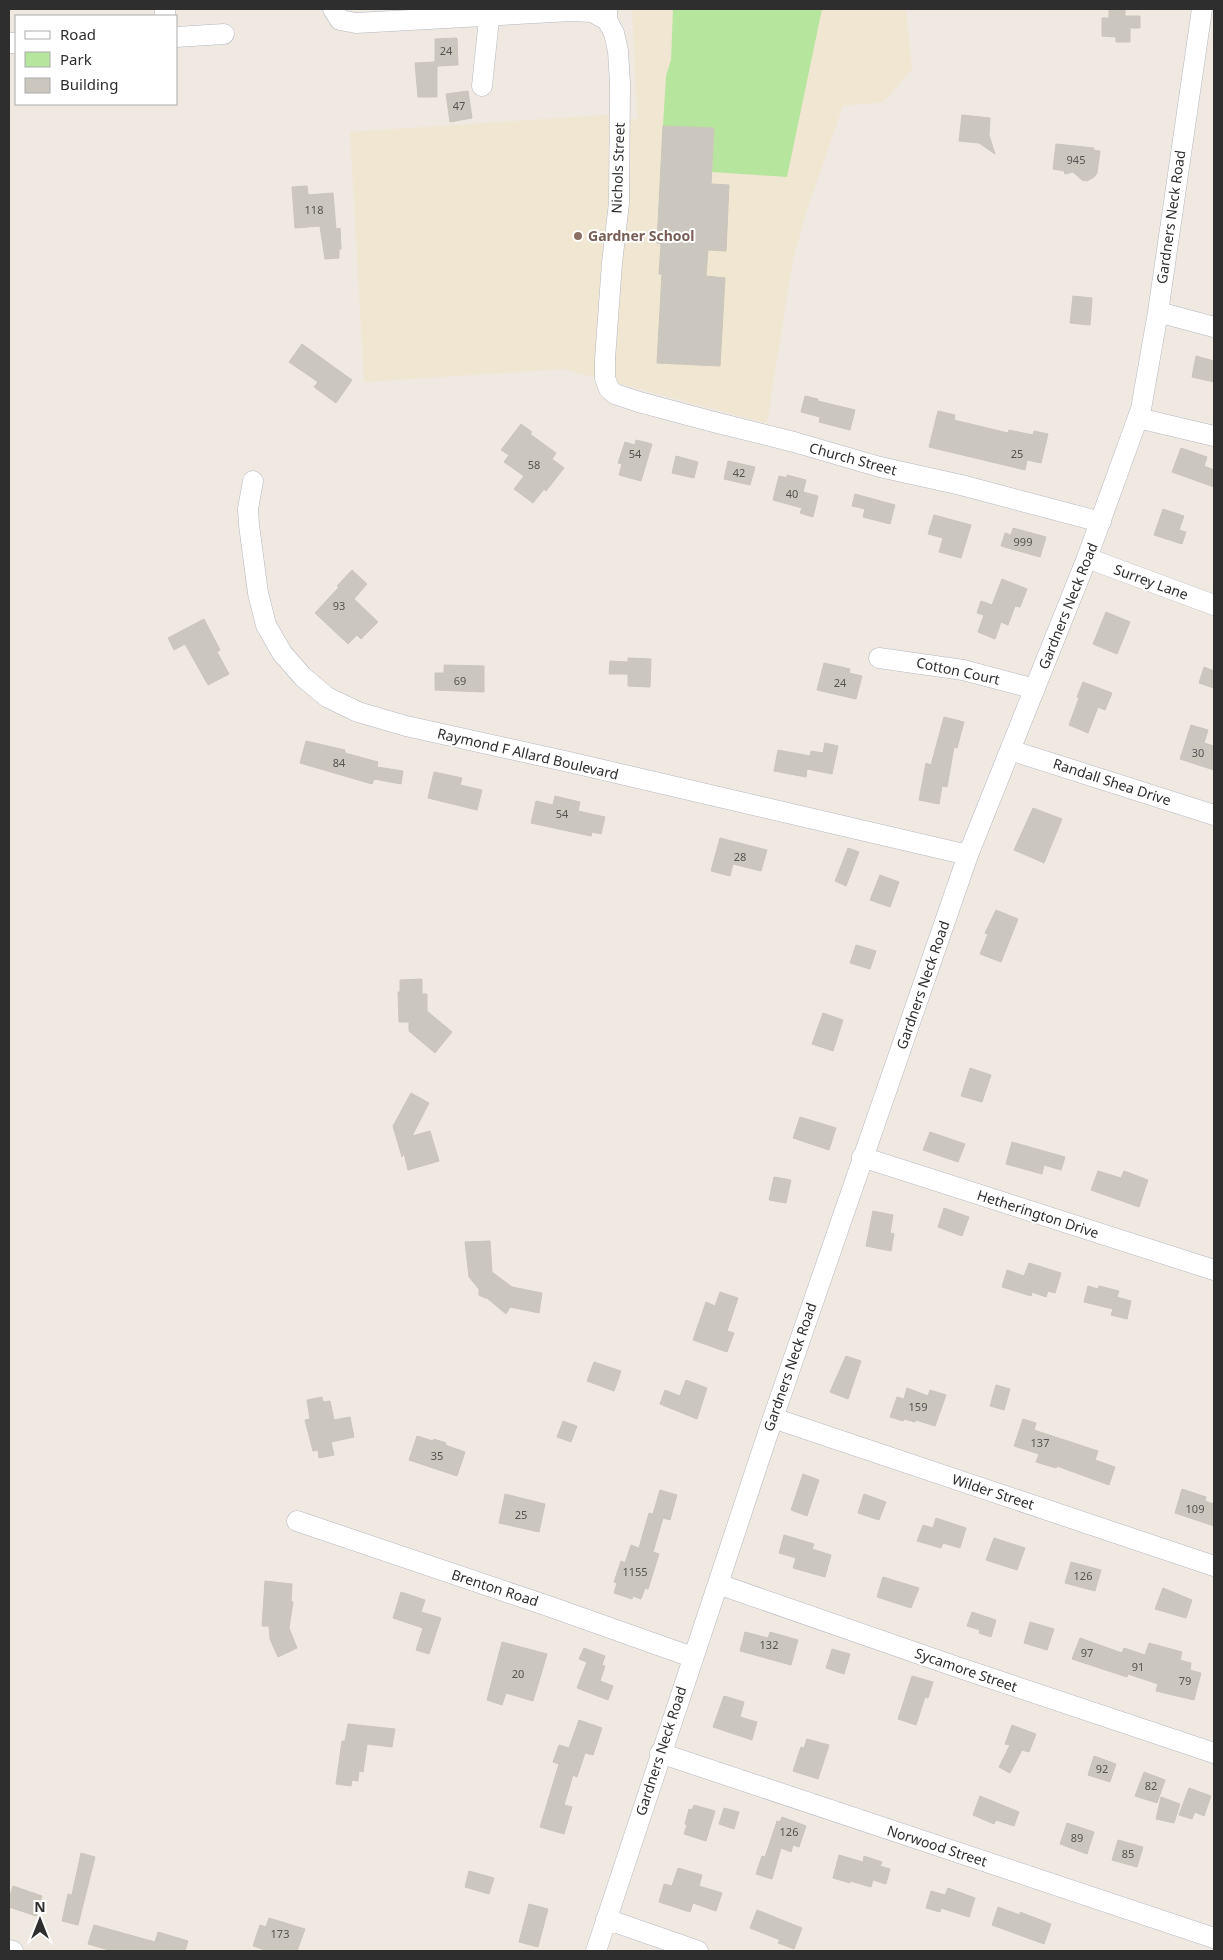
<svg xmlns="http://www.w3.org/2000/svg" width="1223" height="1960" font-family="'Noto Sans',sans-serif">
<rect width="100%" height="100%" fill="#efe9e1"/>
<!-- education -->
<path fill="#f0e6d1" d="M 632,9 L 906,9 L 912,69 L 884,102 L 843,106 L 806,213 L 793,259 L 767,423 L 564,369 L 364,382 L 350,132 L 603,115 L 637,119 Z"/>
<!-- green -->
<path fill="#b6e59e" d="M 673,9 L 822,9 L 787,177 L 712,172 L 714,128 L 663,126 L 666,76 L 671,60 Z"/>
<!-- building -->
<path fill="#cbc7bf" stroke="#cbc5ba" d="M 1109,9 L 1125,9 L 1125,16 L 1140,16 L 1140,28 L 1130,28 L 1130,42 L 1116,42 L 1116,37 L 1102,36 L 1102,18 L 1109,18 Z
M 457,38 L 458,65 L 437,66 L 437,97 L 418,97 L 415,63 L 435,62 L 435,39 Z
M 468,91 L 472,118 L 450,122 L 446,94 Z
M 962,115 L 990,118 L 989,135 L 995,154 L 979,143 L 959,141 Z
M 663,126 L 714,128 L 711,184 L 729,185 L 726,251 L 708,250 L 706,276 L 725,278 L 720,366 L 657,363 L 662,274 L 659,274 L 661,244 L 657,243 Z
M 1056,144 L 1094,148 L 1093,150 L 1100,151 L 1097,173 L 1094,177 L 1087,181 L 1082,180 L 1073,172 L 1065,174 L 1064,171 L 1053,169 Z
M 307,186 L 308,195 L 333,193 L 336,229 L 340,228 L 341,249 L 339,249 L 339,258 L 325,259 L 320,226 L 295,228 L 292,187 Z
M 1073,296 L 1092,298 L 1090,325 L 1070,323 Z
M 302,344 L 352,380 L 336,403 L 314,387 L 318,382 L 289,362 Z
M 1196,356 L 1214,361 L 1214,382 L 1192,377 Z
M 805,396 L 818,399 L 818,401 L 855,410 L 850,430 L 819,422 L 820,417 L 801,412 Z
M 938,411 L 955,415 L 954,420 L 1008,433 L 1009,430 L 1033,435 L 1034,431 L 1048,434 L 1041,463 L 1027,460 L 1025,470 L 929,447 Z
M 521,424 L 532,432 L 530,434 L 556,453 L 552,459 L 564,468 L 546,491 L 544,489 L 533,503 L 514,489 L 524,476 L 504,462 L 509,455 L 501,450 Z
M 636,440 L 652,444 L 641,481 L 619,475 L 622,464 L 618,463 L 625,442 L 635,445 Z
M 1181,448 L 1207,457 L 1204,466 L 1214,470 L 1214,487 L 1172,472 Z
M 676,456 L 698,462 L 694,478 L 672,473 Z
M 728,461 L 755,467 L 750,485 L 724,479 Z
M 787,475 L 806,480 L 803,492 L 818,496 L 813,517 L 800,513 L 802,508 L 773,500 L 779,476 L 787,478 Z
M 855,494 L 895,505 L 890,524 L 863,517 L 865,509 L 852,506 Z
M 1163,509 L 1184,516 L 1179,530 L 1186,532 L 1182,544 L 1154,535 Z
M 934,515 L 971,525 L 961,558 L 939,552 L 943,538 L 928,534 Z
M 1013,528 L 1046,537 L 1040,557 L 1001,546 L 1005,533 L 1011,535 Z
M 352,570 L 367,584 L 354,599 L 378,622 L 361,639 L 357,635 L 348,644 L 315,613 L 339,587 L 337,586 Z
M 1002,579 L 1027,589 L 1020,607 L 1015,606 L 1008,625 L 1001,622 L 995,639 L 978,632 L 984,615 L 977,613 L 981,601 L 992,605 Z
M 1106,612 L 1130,622 L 1117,654 L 1093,644 Z
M 204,619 L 220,650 L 217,652 L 229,674 L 208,685 L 185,644 L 174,650 L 168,638 Z
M 628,658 L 651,659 L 650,687 L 628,686 L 628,674 L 609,674 L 610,661 L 628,662 Z
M 824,663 L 850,669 L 849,673 L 862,676 L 856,699 L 817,690 Z
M 444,665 L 484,666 L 484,692 L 435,690 L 435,673 L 444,673 Z
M 1204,667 L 1214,671 L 1214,688 L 1199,683 Z
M 1083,682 L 1112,693 L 1105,710 L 1098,707 L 1088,733 L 1069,725 L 1079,698 L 1077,697 Z
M 944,717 L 964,722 L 957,748 L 954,747 L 947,787 L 942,786 L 939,804 L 919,800 L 926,763 L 931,765 Z
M 1191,725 L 1208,730 L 1204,743 L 1214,746 L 1214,770 L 1180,759 Z
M 306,741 L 345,750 L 345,753 L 378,762 L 377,767 L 403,771 L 401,784 L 374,779 L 372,784 L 300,763 Z
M 825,743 L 838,746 L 832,774 L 807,769 L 806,777 L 774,771 L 778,750 L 810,756 L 811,751 L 823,753 Z
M 434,772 L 462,778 L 460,785 L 482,790 L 477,810 L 428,798 Z
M 555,796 L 580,802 L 578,811 L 605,817 L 601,834 L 592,832 L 591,836 L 531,823 L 536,801 L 553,805 Z
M 1033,808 L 1062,819 L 1044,863 L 1014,850 Z
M 720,838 L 767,850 L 761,871 L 733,864 L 730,876 L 711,871 Z
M 848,848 L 859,852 L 846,886 L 835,881 Z
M 880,875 L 899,882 L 890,907 L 870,900 Z
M 996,910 L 1018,919 L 1001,962 L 980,954 L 988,934 L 985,933 Z
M 856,945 L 876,951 L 870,969 L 850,963 Z
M 422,979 L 422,994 L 427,994 L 427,1011 L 452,1032 L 435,1053 L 409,1031 L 409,1022 L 399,1022 L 398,992 L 400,992 L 400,980 Z
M 823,1013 L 843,1020 L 833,1051 L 812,1044 Z
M 970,1068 L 991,1075 L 982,1102 L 961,1096 Z
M 411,1093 L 429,1103 L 412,1136 L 430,1131 L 439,1161 L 408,1170 L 404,1153 L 402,1157 L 393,1126 Z
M 800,1117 L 836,1128 L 829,1150 L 793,1138 Z
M 930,1132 L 965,1144 L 958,1162 L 923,1150 Z
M 1012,1142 L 1065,1157 L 1061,1170 L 1044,1165 L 1042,1174 L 1006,1164 Z
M 1098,1171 L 1121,1178 L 1124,1171 L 1148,1180 L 1139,1207 L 1091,1190 Z
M 774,1177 L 791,1180 L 786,1203 L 769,1200 Z
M 944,1208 L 969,1217 L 962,1236 L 938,1227 Z
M 873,1211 L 893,1215 L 890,1233 L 894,1234 L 891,1251 L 866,1246 Z
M 490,1241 L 492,1272 L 512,1287 L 542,1293 L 539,1313 L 510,1307 L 506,1314 L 487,1298 L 485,1298 L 479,1295 L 479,1289 L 469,1277 L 465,1242 Z
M 1029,1263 L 1061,1273 L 1055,1293 L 1048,1291 L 1046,1297 L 1032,1292 L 1031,1296 L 1002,1287 L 1007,1270 L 1024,1276 Z
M 1088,1286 L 1098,1289 L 1099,1286 L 1119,1291 L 1117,1297 L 1131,1301 L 1127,1319 L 1111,1315 L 1113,1309 L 1084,1302 Z
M 720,1292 L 738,1298 L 727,1331 L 734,1333 L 727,1352 L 693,1340 L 706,1302 L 715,1306 Z
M 846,1356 L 861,1361 L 848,1399 L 830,1392 Z
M 594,1362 L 621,1371 L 614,1391 L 587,1381 Z
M 686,1380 L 707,1388 L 697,1419 L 660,1404 L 665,1390 L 680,1396 Z
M 996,1385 L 1010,1389 L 1004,1410 L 990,1406 Z
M 907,1388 L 928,1396 L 930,1390 L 946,1395 L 935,1426 L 916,1420 L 915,1422 L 904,1419 L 903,1421 L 890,1417 L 897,1397 L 904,1399 Z
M 322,1397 L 323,1402 L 330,1401 L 334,1420 L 350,1417 L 354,1437 L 331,1442 L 334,1455 L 319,1458 L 318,1450 L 313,1451 L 305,1420 L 310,1419 L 307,1400 Z
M 1023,1419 L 1036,1423 L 1034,1430 L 1098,1451 L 1095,1460 L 1115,1467 L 1109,1485 L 1057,1466 L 1056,1468 L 1036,1462 L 1039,1454 L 1014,1446 Z
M 563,1421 L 577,1426 L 571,1442 L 557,1437 Z
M 417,1436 L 433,1441 L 434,1439 L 446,1443 L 445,1445 L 465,1452 L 457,1476 L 409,1460 Z
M 803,1474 L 819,1480 L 807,1516 L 791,1510 Z
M 1182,1489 L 1206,1497 L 1205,1501 L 1214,1504 L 1214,1526 L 1175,1513 Z
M 660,1490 L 677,1495 L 670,1520 L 663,1518 L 653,1552 L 659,1554 L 648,1589 L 645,1588 L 641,1599 L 633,1596 L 632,1599 L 614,1593 L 617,1583 L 614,1582 L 621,1561 L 625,1563 L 631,1545 L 639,1548 L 649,1513 L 653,1514 Z
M 505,1494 L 545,1504 L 539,1532 L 499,1523 Z
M 864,1494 L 886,1502 L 879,1520 L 858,1513 Z
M 936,1518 L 966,1528 L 960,1548 L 943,1543 L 941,1548 L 917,1541 L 923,1525 L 933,1528 Z
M 784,1535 L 814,1544 L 812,1549 L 831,1555 L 825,1577 L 793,1568 L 796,1558 L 779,1553 Z
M 994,1538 L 1025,1548 L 1017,1570 L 986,1560 Z
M 1071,1562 L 1101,1570 L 1095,1591 L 1065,1583 Z
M 883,1577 L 919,1588 L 911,1608 L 877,1597 Z
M 265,1581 L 292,1584 L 291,1601 L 293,1602 L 289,1628 L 297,1648 L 278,1657 L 270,1639 L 269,1626 L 262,1626 Z
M 1163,1588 L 1192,1600 L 1186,1618 L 1155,1609 Z
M 401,1592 L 425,1600 L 421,1612 L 441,1618 L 429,1654 L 416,1650 L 423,1628 L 393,1618 Z
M 972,1612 L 996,1620 L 991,1637 L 979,1633 L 980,1630 L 967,1626 Z
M 1030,1622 L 1054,1629 L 1047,1650 L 1024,1643 Z
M 745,1632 L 768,1638 L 770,1632 L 798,1640 L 791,1665 L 740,1651 Z
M 1080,1638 L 1122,1653 L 1124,1648 L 1145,1655 L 1149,1643 L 1182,1652 L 1180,1660 L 1191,1663 L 1190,1670 L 1201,1673 L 1194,1700 L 1156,1691 L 1158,1684 L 1128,1674 L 1127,1677 L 1072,1659 Z
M 502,1642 L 547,1654 L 533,1701 L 506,1693 L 502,1705 L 487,1700 Z
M 584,1648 L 605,1656 L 602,1665 L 605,1666 L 600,1681 L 613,1686 L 608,1700 L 577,1688 L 587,1662 L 579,1659 Z
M 832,1649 L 850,1654 L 844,1674 L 826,1668 Z
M 912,1676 L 933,1682 L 928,1698 L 925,1697 L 916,1725 L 898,1719 Z
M 724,1696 L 744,1702 L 740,1717 L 757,1722 L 752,1740 L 713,1727 Z
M 579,1720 L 602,1728 L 593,1755 L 585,1753 L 577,1777 L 573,1775 L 564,1805 L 572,1807 L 564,1834 L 540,1827 L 559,1764 L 553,1762 L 559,1745 L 569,1748 Z
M 348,1724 L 395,1729 L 392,1747 L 367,1744 L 363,1772 L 359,1771 L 358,1781 L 352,1780 L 351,1786 L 336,1784 L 342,1741 L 345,1741 Z
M 1012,1725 L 1036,1734 L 1029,1752 L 1022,1750 L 1010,1773 L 999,1767 L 1010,1745 L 1005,1744 Z
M 807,1739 L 829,1745 L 818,1779 L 793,1771 L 801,1747 L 804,1748 Z
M 1094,1756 L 1116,1764 L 1110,1782 L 1088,1775 Z
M 1144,1772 L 1165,1780 L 1157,1803 L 1135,1796 Z
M 1189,1788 L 1211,1796 L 1204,1816 L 1195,1812 L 1192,1819 L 1179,1815 Z
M 980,1796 L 1019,1812 L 1014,1826 L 996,1820 L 994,1824 L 973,1815 Z
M 1161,1797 L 1180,1804 L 1174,1823 L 1156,1819 Z
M 694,1805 L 715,1811 L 706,1841 L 684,1834 L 687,1825 L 685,1824 L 689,1809 L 692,1810 Z
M 724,1808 L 739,1812 L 734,1829 L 719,1824 Z
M 782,1817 L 806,1826 L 799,1847 L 793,1845 L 791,1852 L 781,1848 L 772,1879 L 756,1874 L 762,1856 L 765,1857 L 777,1821 L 780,1822 Z
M 1067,1823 L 1094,1832 L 1087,1854 L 1060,1844 Z
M 1118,1840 L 1143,1847 L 1137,1867 L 1112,1860 Z
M 81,1853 L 95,1857 L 78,1925 L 62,1921 L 68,1894 L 72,1895 Z
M 839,1855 L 863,1862 L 864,1856 L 882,1862 L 880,1866 L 890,1869 L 886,1884 L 873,1880 L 871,1887 L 850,1881 L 850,1883 L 833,1878 Z
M 678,1868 L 702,1875 L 699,1886 L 722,1893 L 716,1911 L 693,1903 L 690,1912 L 659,1902 L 664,1884 L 672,1886 Z
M 469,1871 L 494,1878 L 489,1894 L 465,1887 Z
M 13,1886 L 42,1896 L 36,1916 L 9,1907 L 9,1900 Z
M 948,1888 L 975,1898 L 969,1917 L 941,1908 L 940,1912 L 926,1908 L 931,1891 L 945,1895 Z
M 529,1904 L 548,1909 L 538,1947 L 519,1942 Z
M 998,1907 L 1020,1915 L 1020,1912 L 1051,1924 L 1044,1944 L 992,1925 Z
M 757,1910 L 802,1928 L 794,1949 L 778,1943 L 780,1940 L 750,1928 Z
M 269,1918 L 305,1929 L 297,1951 L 268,1951 L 253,1946 L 260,1925 L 266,1927 Z
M 94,1925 L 155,1942 L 158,1932 L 188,1941 L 185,1951 L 112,1951 L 88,1944 Z"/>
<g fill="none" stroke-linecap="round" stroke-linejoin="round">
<defs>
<path id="minor" d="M 165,9 L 165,16
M 333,9 L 340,20 L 356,23 L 571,11 L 592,12 L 607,20
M 607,9 L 607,20 L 614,33 L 618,51 L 620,83 L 619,203 L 612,263 L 605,359 L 605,378 L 609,389 L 615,394 L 639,402 L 714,422 L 794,442 L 880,467 L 961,485 L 1101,522
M 176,37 L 224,34
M 9,43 L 16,43
M 482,86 L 490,9
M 1158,312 L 1214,327
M 1138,418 L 1214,436
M 253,481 L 248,509 L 249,525 L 258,593 L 266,625 L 282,653 L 303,677 L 327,697 L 358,712 L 406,726 L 569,762 L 968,855
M 1087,558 L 1214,605
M 879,658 L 963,670 L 1035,689
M 1010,750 L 1214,815
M 862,1157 L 1214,1270
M 773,1418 L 1214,1566
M 297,1521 L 551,1607 L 692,1657
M 718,1584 L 957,1667 L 1214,1753
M 660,1753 L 1214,1938
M 606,1919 L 698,1951
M 9,1950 L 13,1951
M 596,1951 L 773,1418 L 968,855 L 1087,558 L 1141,409 L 1158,312 L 1202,9"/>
</defs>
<!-- minor casing -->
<use href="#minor" stroke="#b4b7c1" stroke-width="21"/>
<!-- minor -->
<use href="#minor" stroke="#fff" stroke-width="20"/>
</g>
<!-- markers -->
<circle fill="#8d6e63" stroke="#fff" stroke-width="2" cx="578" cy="236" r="5"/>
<g text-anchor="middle" stroke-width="4" stroke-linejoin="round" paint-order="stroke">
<!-- number labels -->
<g font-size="11" fill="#555452">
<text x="446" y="55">24</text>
<text x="459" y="110">47</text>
<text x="1076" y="164">945</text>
<text x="314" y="214">118</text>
<text x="635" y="458">54</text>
<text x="1017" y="458">25</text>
<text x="534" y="469">58</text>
<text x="739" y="477">42</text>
<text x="792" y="498">40</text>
<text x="1023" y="546">999</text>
<text x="339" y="610">93</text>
<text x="460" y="685">69</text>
<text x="840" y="687">24</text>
<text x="1198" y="757">30</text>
<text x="339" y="767">84</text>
<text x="562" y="818">54</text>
<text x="740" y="861">28</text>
<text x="918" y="1411">159</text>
<text x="1040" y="1447">137</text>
<text x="437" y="1460">35</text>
<text x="1195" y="1513">109</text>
<text x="521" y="1519">25</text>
<text x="635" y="1576">1155</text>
<text x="1083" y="1580">126</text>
<text x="769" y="1649">132</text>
<text x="1087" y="1657">97</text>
<text x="1138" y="1671">91</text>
<text x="518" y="1678">20</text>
<text x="1185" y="1685">79</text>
<text x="1102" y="1773">92</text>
<text x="1151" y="1790">82</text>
<text x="789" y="1836">126</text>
<text x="1077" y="1842">89</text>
<text x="1128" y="1858">85</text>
<text x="280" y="1938">173</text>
</g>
<!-- street labels -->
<g font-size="14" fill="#2e2e2e" stroke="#fff">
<text transform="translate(618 168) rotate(-88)" y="5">Nichols Street</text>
<text transform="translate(1171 217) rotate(-82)" y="5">Gardners Neck Road</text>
<text transform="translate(853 459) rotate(15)" y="5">Church Street</text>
<text transform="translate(1151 582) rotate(20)" y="5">Surrey Lane</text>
<text transform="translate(1068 606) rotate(-68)" y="5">Gardners Neck Road</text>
<text transform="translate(958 671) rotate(12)" y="5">Cotton Court</text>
<text transform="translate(528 754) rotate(13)" y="5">Raymond F Allard Boulevard</text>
<text transform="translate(1112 782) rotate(18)" y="5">Randall Shea Drive</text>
<text transform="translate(923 985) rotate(-71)" y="5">Gardners Neck Road</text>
<text transform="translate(1038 1214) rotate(18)" y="5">Hetherington Drive</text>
<text transform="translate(790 1367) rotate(-71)" y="5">Gardners Neck Road</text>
<text transform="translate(993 1492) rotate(18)" y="5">Wilder Street</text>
<text transform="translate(495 1588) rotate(18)" y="5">Brenton Road</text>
<text transform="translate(966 1670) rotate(19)" y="5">Sycamore Street</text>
<text transform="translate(661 1751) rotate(-72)" y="5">Gardners Neck Road</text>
<text transform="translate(937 1846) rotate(18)" y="5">Norwood Street</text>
</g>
<!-- education labels -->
<g font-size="14" font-weight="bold" fill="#785e54" stroke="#fff" text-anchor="start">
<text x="588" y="241">Gardner School</text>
</g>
</g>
<!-- border -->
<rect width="1223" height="1960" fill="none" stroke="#2e2e2e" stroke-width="20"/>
<!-- legend -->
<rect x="15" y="15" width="162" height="90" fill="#ffffff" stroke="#ababab"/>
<rect x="25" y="31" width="25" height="8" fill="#ffffff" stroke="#ababab"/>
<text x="60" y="40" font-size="15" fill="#2e2e2e">Road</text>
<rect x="25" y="52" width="25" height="15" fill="#b6e59e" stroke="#ababab"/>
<text x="60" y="65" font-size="15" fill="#2e2e2e">Park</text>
<rect x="25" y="78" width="25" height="15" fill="#cbc7bf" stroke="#ababab"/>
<text x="60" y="90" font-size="15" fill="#2e2e2e">Building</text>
<!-- north arrow -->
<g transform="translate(40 1920)" stroke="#ffffff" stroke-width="4" paint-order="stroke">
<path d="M0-4L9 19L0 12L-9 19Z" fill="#2e2e2e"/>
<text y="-8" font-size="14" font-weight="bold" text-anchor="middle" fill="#2e2e2e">N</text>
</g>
</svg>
